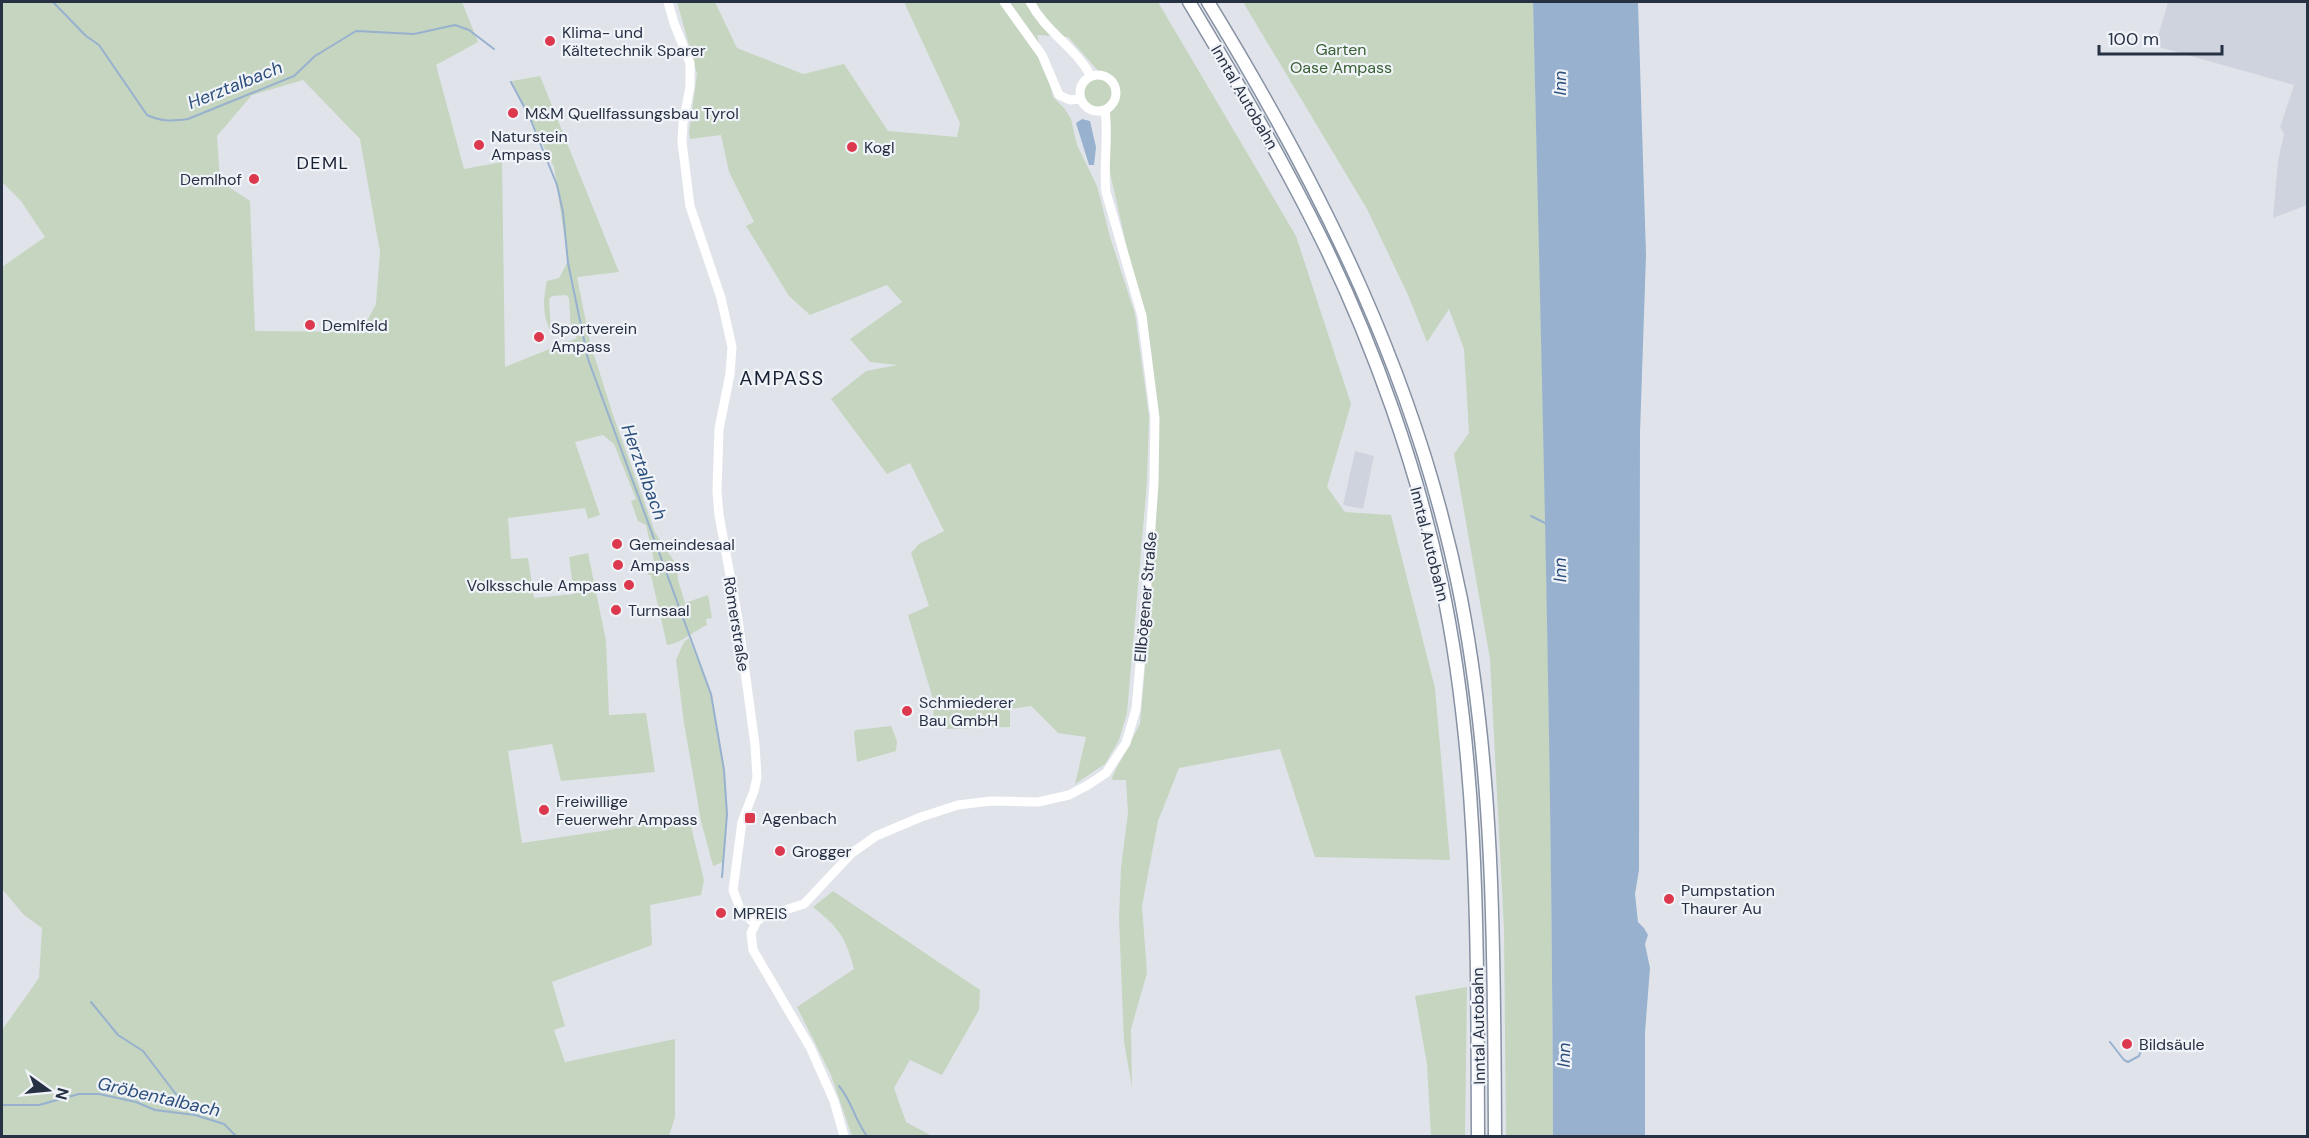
<svg xmlns="http://www.w3.org/2000/svg" width="2309" height="1138" font-family="'DM Sans',sans-serif">
<rect width="100%" height="100%" fill="#e0e4ea"/>
<!-- built -->
<path fill="#ced3dd" d="M 2168,2 L 2307,2 L 2307,205 L 2273,218 L 2278,161 L 2284,134 L 2280,127 L 2294,85 L 2155,46 Z
M 1355,451 L 1374,456 L 1363,509 L 1343,505 Z"/>
<!-- green -->
<path fill="#c5d5c0" fill-rule="evenodd" d="M 2,2 L 462,2 L 478,42 L 436,65 L 464,169 L 502,162 L 505,367 L 577,338 L 571,330 L 569,298 L 566,295 L 552,296 L 549,299 L 551,332 C 542,315 543,299 547,281 L 559,278 L 568,261 L 554,167 L 512,81 L 540,76 L 619,272 L 577,277 L 590,342 L 613,415 L 655,532 L 677,566 L 678,580 L 685,603 L 708,595 L 712,618 L 706,619 L 707,625 C 693,631 682,643 667,645 L 651,575 L 648,575 L 647,567 L 652,565 L 654,561 L 646,525 L 638,521 L 631,501 L 636,499 L 614,444 L 603,435 L 575,442 L 600,515 L 588,519 L 585,508 L 508,518 L 511,559 L 528,558 L 534,598 L 574,594 L 569,557 L 588,553 L 606,641 L 609,715 L 646,713 L 655,772 L 561,781 L 552,744 L 508,751 L 522,843 L 689,818 L 704,880 L 701,895 L 650,905 L 652,945 L 552,982 L 565,1026 L 554,1030 L 565,1062 L 675,1039 L 675,1117 L 669,1136 L 2,1136 L 2,1030 L 39,978 L 42,928 L 24,915 L 2,889 L 2,267 L 45,237 L 21,201 L 2,182 ZM 303,80 L 360,139 L 380,252 L 376,304 L 361,332 L 255,331 L 250,201 L 220,181 L 217,136 L 252,95 Z
M 677,2 L 715,2 L 737,48 L 803,74 L 844,64 L 888,131 L 957,137 L 960,123 L 904,2 L 1158,2 L 1296,236 L 1351,404 L 1327,487 L 1345,512 L 1391,515 L 1435,688 L 1450,860 L 1315,857 L 1280,749 L 1179,768 L 1158,821 L 1142,906 L 1147,973 L 1131,1029 L 1132,1088 L 1124,1042 L 1119,918 L 1121,867 L 1128,813 L 1126,780 L 1113,780 L 1112,777 L 1140,724 L 1151,599 L 1146,599 L 1156,444 L 1142,316 L 1105,150 L 1104,110 C 1076,117 1069,77 1101,74 L 1068,37 L 1037,35 L 1053,97 L 1064,108 L 1071,119 L 1077,145 L 1097,186 L 1110,237 L 1135,314 L 1149,416 L 1147,482 L 1127,713 L 1119,740 L 1105,764 L 1075,784 L 1086,737 L 1058,733 L 1031,706 L 1010,709 L 1010,727 L 946,729 L 934,722 L 932,696 L 908,615 L 929,606 L 911,553 L 919,544 L 944,531 L 910,463 L 887,474 L 831,399 L 866,371 L 898,365 L 870,362 L 850,339 L 902,302 L 887,285 L 810,315 L 789,296 L 746,226 L 754,222 L 729,172 L 721,135 L 690,139 L 689,132 L 697,74 Z
M 1243,2 L 1533,2 C 1543,380 1552,758 1553,1136 L 1506,1136 L 1504,929 L 1490,659 L 1454,454 L 1469,433 L 1464,349 L 1449,309 L 1427,342 L 1408,295 L 1367,209 Z
M 689,638 L 711,694 L 724,770 L 727,814 L 723,862 L 713,866 L 701,821 L 684,723 L 676,660 L 684,642 Z
M 891,726 L 897,741 L 896,751 L 857,762 L 854,733 L 856,730 Z
M 833,891 L 980,990 L 979,1010 L 942,1075 L 910,1060 L 894,1088 L 906,1122 L 932,1136 L 852,1136 L 831,1075 L 797,1007 L 854,969 C 846,937 838,927 813,907 Z
M 1467,987 L 1465,1136 L 1431,1136 L 1427,1064 L 1415,996 Z"/>
<!-- water -->
<path fill="#97b1ce" d="M 1533,2 L 1638,2 L 1646,255 L 1640,433 L 1639,870 L 1635,894 L 1638,922 L 1644,928 L 1648,935 L 1645,944 L 1650,968 L 1645,1032 L 1645,1136 L 1553,1136 C 1552,758 1542,380 1533,2 Z
M 1082,119 L 1090,121 L 1096,147 L 1094,165 L 1089,165 L 1076,123 Z"/>
<g fill="none" stroke-linecap="round" stroke-linejoin="round">
<!-- stream -->
<path stroke="#97b1ce" stroke-width="2" d="M 53,2 L 86,36 L 99,45 L 147,115 C 162,122 173,121 188,119 L 294,76 L 315,56 L 356,31 L 414,34 L 455,25 L 469,30 L 494,49
M 511,82 L 530,118 L 557,185 L 563,212 L 568,263 L 588,359 L 711,694 L 724,770 L 727,814 L 722,877
M 1531,516 L 1547,524
M 91,1002 L 118,1035 L 143,1051 L 175,1093 L 191,1107 L 195,1115
M 2110,1042 L 2124,1060 L 2128,1062 L 2139,1056 L 2143,1045
M 839,1086 C 852,1101 855,1121 867,1136
M 2,1105 L 39,1105 L 79,1094 L 99,1094 L 136,1102 L 155,1110 L 195,1115 L 224,1124 L 236,1136"/>
<defs>
<path id="highway" d="M 1189,2 C 1236,80 1283,160 1323,242 C 1374,346 1417,468 1441,581 C 1480,763 1477,951 1478,1136
M 1208,2 C 1323,190 1418,381 1461,599 C 1495,776 1494,958 1495,1136"/>
</defs>
<!-- highway casing -->
<use href="#highway" stroke="#8691a3" stroke-width="15"/>
<!-- secondary -->
<path stroke="#fff" stroke-width="9" d="M 668,2 L 674,23 L 690,63 L 690,87 L 683,123 L 682,142 L 690,206 L 721,298 L 732,347 L 730,374 L 719,429 L 717,491 L 719,515 L 738,619 L 755,745 L 757,777 L 754,791 L 742,822 L 733,890 L 741,911 L 755,924
M 1004,2 L 1042,55 L 1059,95 L 1070,100 L 1080,99
M 1030,2 C 1046,32 1075,47 1091,76
M1080 93a18 18 0 1 1 36 0a18 18 0 1 1-36 0Z
M 844,1136 L 834,1101 L 810,1047 L 753,950 L 751,933 L 757,921 L 763,917 L 804,904 L 852,853 L 876,836 L 921,817 L 958,805 L 991,801 L 1038,802 L 1069,795 L 1088,785 L 1106,773 L 1126,743 L 1136,709 L 1146,599 L 1154,483 L 1155,418 L 1142,316 L 1106,192 C 1103,165 1109,137 1105,110"/>
<!-- highway -->
<use href="#highway" stroke="#fff" stroke-width="12"/>
</g>
<!-- markers -->
<g fill="#dc394e" stroke="#f0f3f8" stroke-width="2">
<circle cx="550" cy="41" r="6"/>
<circle cx="513" cy="113" r="6"/>
<circle cx="479" cy="145" r="6"/>
<circle cx="852" cy="147" r="6"/>
<circle cx="254" cy="179" r="6"/>
<circle cx="310" cy="325" r="6"/>
<circle cx="539" cy="337" r="6"/>
<circle cx="617" cy="544" r="6"/>
<circle cx="618" cy="565" r="6"/>
<circle cx="629" cy="585" r="6"/>
<circle cx="616" cy="610" r="6"/>
<circle cx="907" cy="711" r="6"/>
<circle cx="544" cy="810" r="6"/>
<rect x="744" y="812" width="12" height="12" rx="3"/>
<circle cx="780" cy="851" r="6"/>
<circle cx="1669" cy="899" r="6"/>
<circle cx="721" cy="913" r="6"/>
<circle cx="2127" cy="1044" r="6"/>
</g>
<g text-anchor="middle" stroke-width="4.5" stroke-linejoin="round" paint-order="stroke">
<!-- poi labels -->
<g font-size="16" fill="#273144" stroke="#f0f3f8" text-anchor="start">
<text x="562" y="38">Klima- und<tspan x="562" dy="18">Kältetechnik Sparer</tspan></text>
<text x="525" y="119">M&amp;M Quellfassungsbau Tyrol</text>
<text x="491" y="142">Naturstein<tspan x="491" dy="18">Ampass</tspan></text>
<text x="864" y="153">Kogl</text>
<text x="242" y="185" text-anchor="end">Demlhof</text>
<text x="322" y="331">Demlfeld</text>
<text x="551" y="334">Sportverein<tspan x="551" dy="18">Ampass</tspan></text>
<text x="629" y="550">Gemeindesaal</text>
<text x="630" y="571">Ampass</text>
<text x="617" y="591" text-anchor="end">Volksschule Ampass</text>
<text x="628" y="616">Turnsaal</text>
<text x="919" y="708">Schmiederer<tspan x="919" dy="18">Bau GmbH</tspan></text>
<text x="556" y="807">Freiwillige<tspan x="556" dy="18">Feuerwehr Ampass</tspan></text>
<text x="762" y="824">Agenbach</text>
<text x="792" y="857">Grogger</text>
<text x="1681" y="896">Pumpstation<tspan x="1681" dy="18">Thaurer Au</tspan></text>
<text x="733" y="919">MPREIS</text>
<text x="2139" y="1050">Bildsäule</text>
</g>
<!-- park labels -->
<g font-size="16" fill="#3a6133" stroke="#f0f3f8">
<text x="1341" y="55">Garten<tspan x="1341" dy="18">Oase Ampass</tspan></text>
</g>
<!-- street labels -->
<g font-size="16" fill="#273144" stroke="#f0f3f8">
<text transform="translate(1245 97) rotate(60)" y="6">Inntal Autobahn</text>
<text transform="translate(1430 544) rotate(76)" y="6">Inntal Autobahn</text>
<text transform="translate(1145 597) rotate(-85)" y="6">Ellbögener Straße</text>
<text transform="translate(737 624) rotate(81)" y="6">Römerstraße</text>
<text transform="translate(1478 1026) rotate(-91)" y="6">Inntal Autobahn</text>
</g>
<!-- water labels -->
<g font-size="18" font-style="italic" fill="#2d4f7c" stroke="#f0f3f8">
<text transform="translate(1560 83) rotate(-90)" y="6">Inn</text>
<text transform="translate(235 85) rotate(-22)" y="6">Herztalbach</text>
<text transform="translate(644 472) rotate(70)" y="6">Herztalbach</text>
<text transform="translate(1560 570) rotate(-91)" y="6">Inn</text>
<text transform="translate(1564 1055) rotate(-89)" y="6">Inn</text>
<text transform="translate(159 1097) rotate(13)" y="6">Gröbentalbach</text>
</g>
<!-- neighbourhood labels -->
<g font-size="18" letter-spacing="1.5" fill="#192234" stroke="#f0f3f8">
<text x="323" y="169">DEML</text>
</g>
<!-- quarter labels -->
<g font-size="20" letter-spacing="1.5" fill="#192234" stroke="#f0f3f8">
<text x="782" y="385">AMPASS</text>
</g>
</g>
<!-- border -->
<rect width="2309" height="1138" fill="none" stroke="#273144" stroke-width="6"/>
<!-- north arrow -->
<g transform="translate(48 1090) rotate(105)" stroke="#f0f3f8" stroke-width="4.5" paint-order="stroke">
<path d="M0-4.5L10 22L0 15L-10 22Z" fill="#273144"/>
<text y="-9" font-size="16" font-weight="bold" text-anchor="middle" fill="#273144">N</text>
</g>
<!-- scale -->
<path d="M2099 45v9h123v-9" fill="none" stroke="#273144" stroke-width="3"/>
<text x="2108" y="45" font-size="18" fill="#273144" stroke="#f0f3f8" stroke-width="4.5" paint-order="stroke">100 m</text>
</svg>
